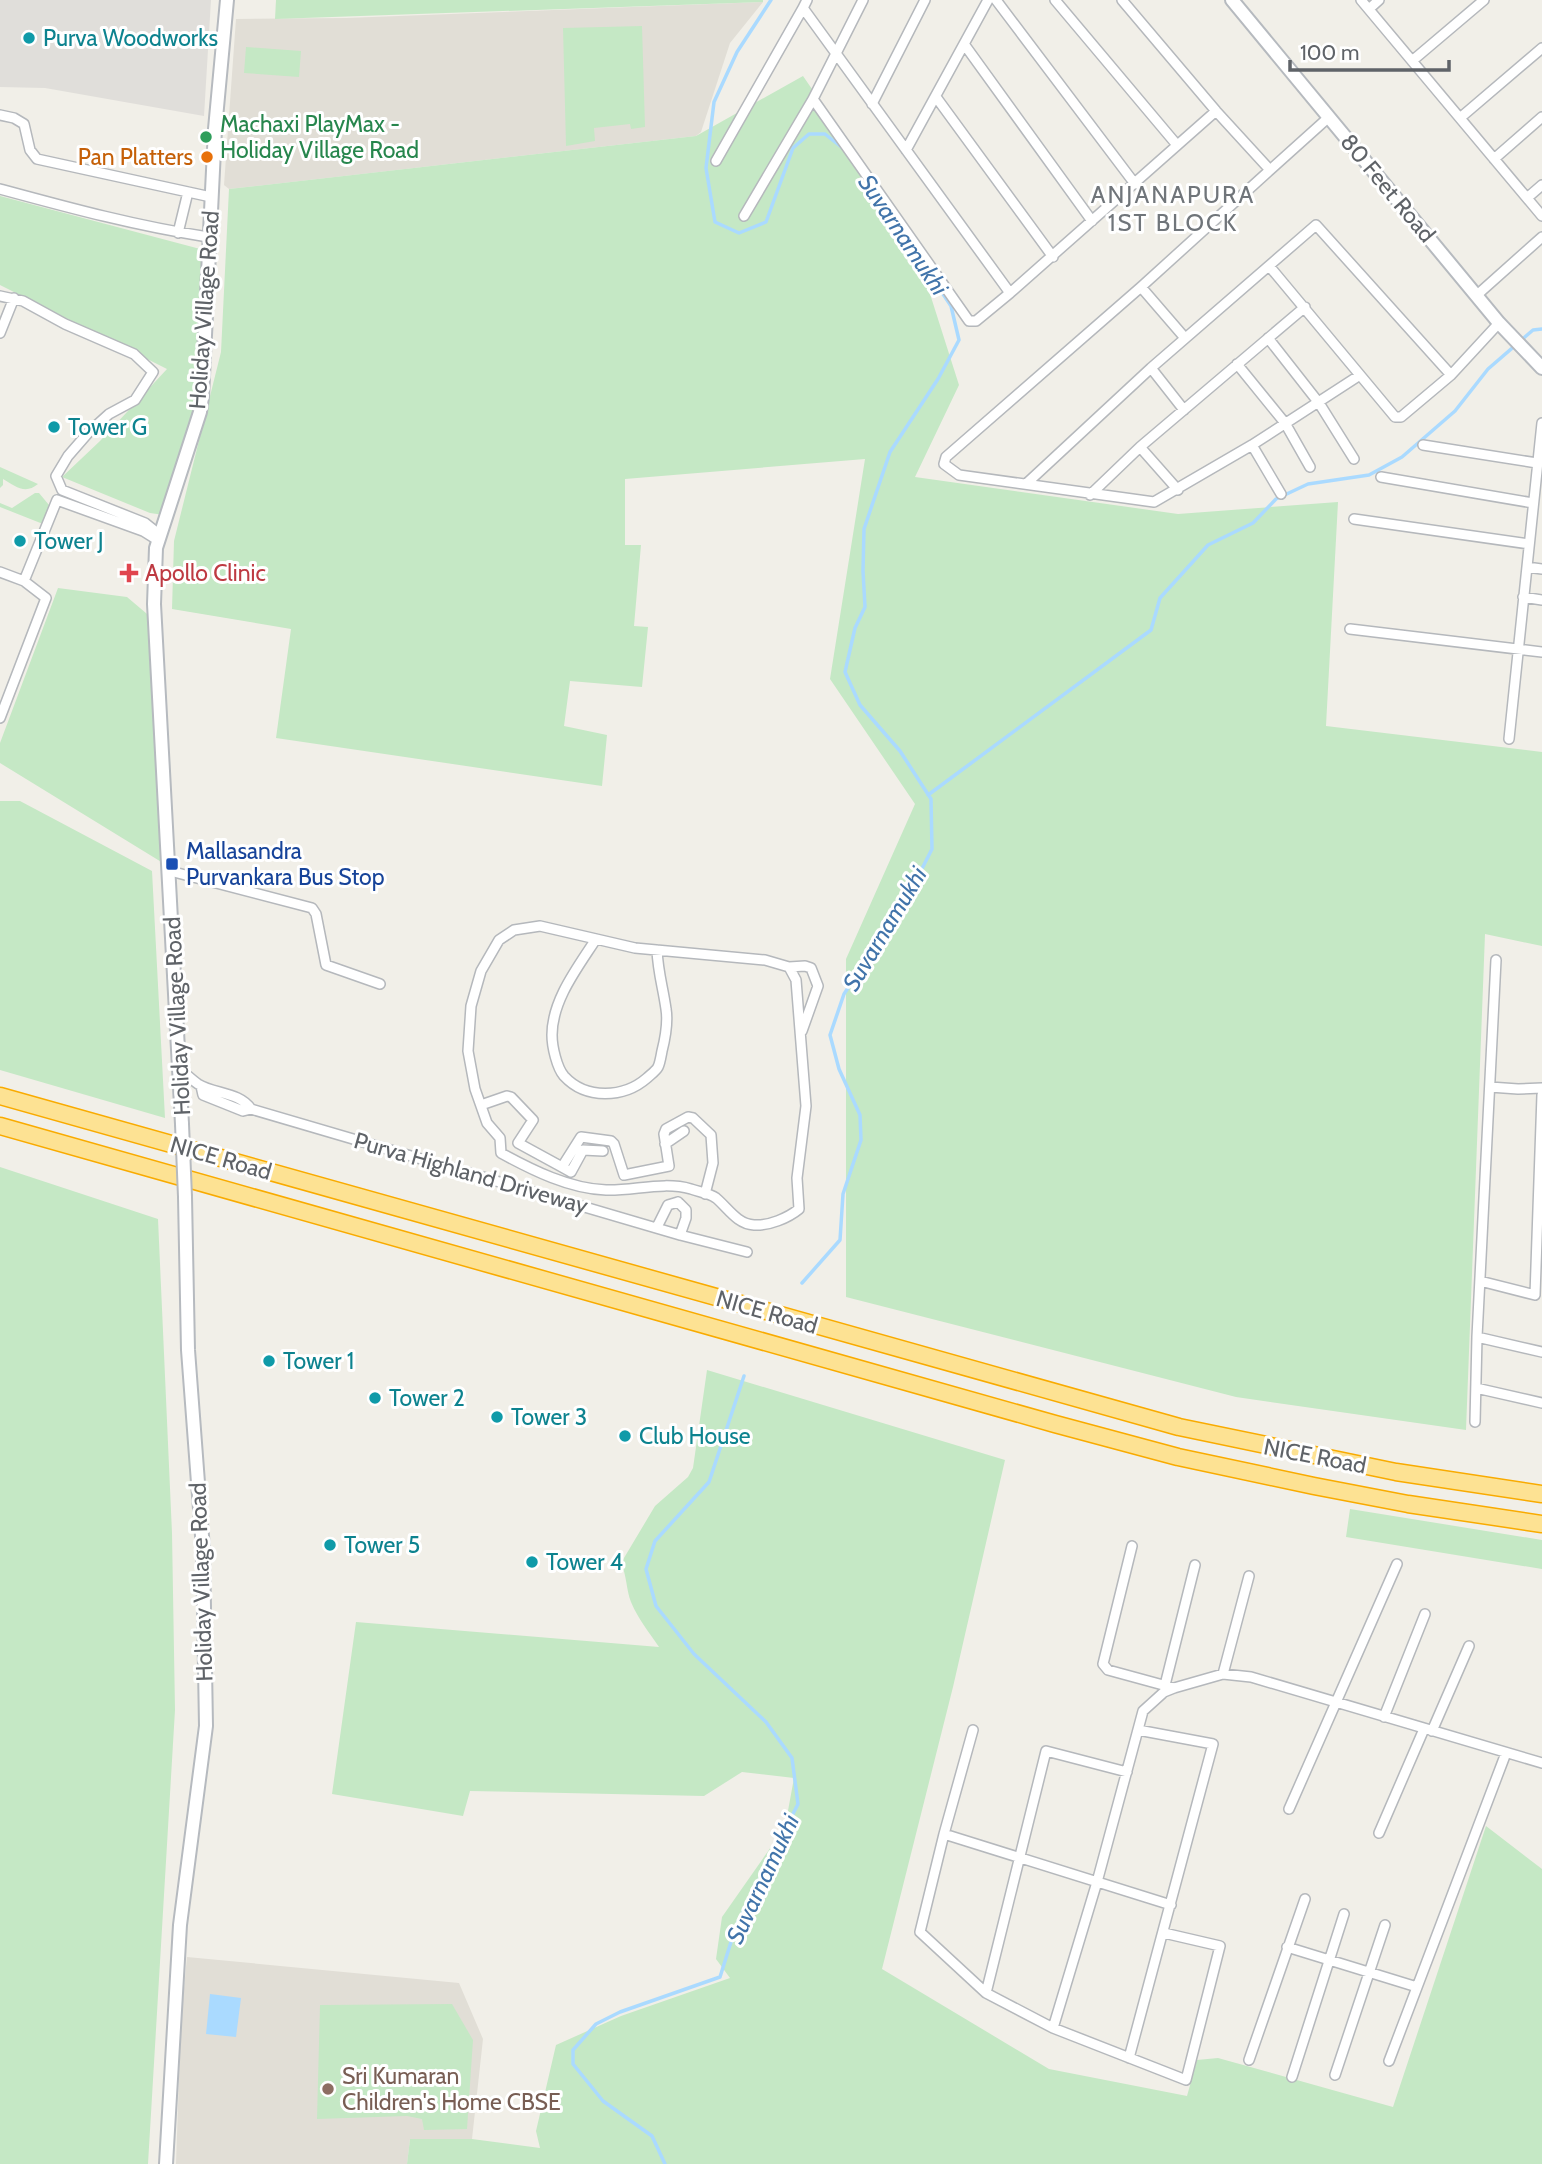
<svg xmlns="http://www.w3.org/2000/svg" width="1542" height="2164" font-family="Cabin,sans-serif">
<rect width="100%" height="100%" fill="#f1efe8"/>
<!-- industrial -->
<path fill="#e0deda" d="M 0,0 L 211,0 L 204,116 L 45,88 L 0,87 Z"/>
<!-- education -->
<path fill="#e1ded6" d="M 763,2 L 730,43 L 701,132 L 696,136 L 229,189 L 224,185 L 236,19 L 346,18 Z
M 187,1957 L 459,1983 L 483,2039 L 472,2139 L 410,2139 L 407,2164 L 176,2164 L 181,2019 Z"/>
<!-- green -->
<path fill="#c5e8c5" d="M 276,0 L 763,0 L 763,2 L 275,19 Z
M 642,26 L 645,127 L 631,129 L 630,124 L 594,128 L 595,141 L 566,146 L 563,28 Z
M 246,47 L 301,51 L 299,77 L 244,73 Z
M 803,76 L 910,231 L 959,385 L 915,477 L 1178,514 L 1338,502 L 1326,726 L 1542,752 L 1542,946 L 1485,934 L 1466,1430 L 1236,1397 L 846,1297 L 846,959 L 915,804 L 830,679 L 865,459 L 625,479 L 625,545 L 641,545 L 634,626 L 648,627 L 642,687 L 570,681 L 564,726 L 607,735 L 602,786 L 276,738 L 291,629 L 172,609 L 174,541 L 221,352 L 229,189 L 696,136 Z
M 0,196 L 204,250 L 204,379 L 164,515 L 150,513 L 62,477 L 100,441 L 167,369 L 0,285 Z
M 0,467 L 38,484 C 25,495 15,486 3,479 L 3,485 L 0,488 Z
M 35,493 L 39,493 L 49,505 L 43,524 L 0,507 L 0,503 L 12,508 Z
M 58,588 L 127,597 L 153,619 L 163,863 L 0,763 L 0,743 Z
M 0,801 L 20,801 L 152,871 L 165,1118 L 0,1070 Z
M 0,1167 L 158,1219 L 172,1533 L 175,1710 L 148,2164 L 0,2164 Z
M 707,1370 L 1005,1460 L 953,1687 L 882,1969 L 1049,2069 L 1187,2096 L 1197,2060 L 1218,2058 L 1393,2107 L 1486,1826 L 1542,1869 L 1542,2164 L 407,2164 L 410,2139 L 472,2139 L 540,2148 L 536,2131 L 556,2045 L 621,2016 L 730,1978 L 716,1959 L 722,1917 L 785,1827 L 794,1778 L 742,1772 L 704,1796 L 470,1791 L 463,1816 L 332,1794 L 356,1622 L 659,1647 C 649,1632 638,1619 631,1602 C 626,1589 627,1576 621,1563 L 655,1506 L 688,1477 L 693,1468 Z
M 1350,1509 L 1542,1540 L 1542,1569 L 1346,1537 Z
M 452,2004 L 473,2040 L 467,2129 L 424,2130 L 422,2119 L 407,2116 L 317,2119 L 320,2005 Z"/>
<!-- water -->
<path fill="#aadaff" d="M 210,1994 L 241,1998 L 236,2037 L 206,2034 Z"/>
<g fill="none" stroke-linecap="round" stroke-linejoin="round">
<!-- stream -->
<path stroke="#aadaff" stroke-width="3.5" d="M 771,0 L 737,52 L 714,102 L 706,168 L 715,222 L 739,233 L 766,222 L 793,148 L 809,134 L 825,134 L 845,150
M 928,795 L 1151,630 L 1160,598 L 1208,545 L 1253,523 L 1276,499 L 1308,484 L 1369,475 L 1402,457 L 1455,411 L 1488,369 L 1533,330 L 1542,329
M 802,1283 L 840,1240 L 843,1194 L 861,1140 L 860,1115 L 839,1069 L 830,1035 L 844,994 L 906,900 L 932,849 L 931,799 L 900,751 L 860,705 L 845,672 L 855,628 L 865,607 L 863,571 L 864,529 L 890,452 L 938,379 L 959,340 L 951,306 L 907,240
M 665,2164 L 652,2136 L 603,2101 L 573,2064 L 573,2050 L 596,2024 L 620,2012 L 720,1977 L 736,1926 L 798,1804 L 792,1758 L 766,1722 L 694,1654 L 656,1606 L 646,1569 L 655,1541 L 709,1482 L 744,1376"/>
<defs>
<path id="street" d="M 807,0 L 803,8 L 1010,293
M 863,0 L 813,99 L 969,321 L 976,321 L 1010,293 L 1216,111
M 996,0 L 1135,184
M 1055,0 L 1177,145
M 1122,0 L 1216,111 L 1270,170 L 1329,117
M 1361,0 L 1542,216
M 1369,9 L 1379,0
M 964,44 L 1092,221
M 1412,61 L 1484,0
M 936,97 L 1053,257
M 872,104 L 925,0
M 0,115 L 14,118 L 24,124 L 30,150 L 37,159 L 211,197
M 1460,118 L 1542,48
M 906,150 L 988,0
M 1494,159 L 1542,117
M 716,161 L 803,8
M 1270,170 L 1141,287 L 946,457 L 944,464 L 959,475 L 1154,502 L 1252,445 L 1360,375 L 1395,417 L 1401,417 L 1451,375 L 1499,323
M 0,189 C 70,208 136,226 208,237
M 1527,198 L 1542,185
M 744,216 L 813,99
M 178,233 L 188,192
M 1270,267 L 1360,375
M 1141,287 L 1185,338
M 1477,295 L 1542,237
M 0,296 L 23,301 L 65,324 L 134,354 L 153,372 L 135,400 L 109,414 L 88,433 L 68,456 L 56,476 L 62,490 L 145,523 L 160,535
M 0,333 L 14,298
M 1268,338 L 1319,403 L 1354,459
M 1237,364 L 1285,423 L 1310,467
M 1151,368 L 1184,410
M 1252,445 L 1281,494
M 1423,445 L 1537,463
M 1140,447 L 1178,490
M 1381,477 L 1533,503
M 1026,484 L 1151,368 L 1316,225 L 1451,375
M 1090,495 L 1140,447 L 1305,307
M 1354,519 L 1529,544
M 1527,567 L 1542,569
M 0,572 L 24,581
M 1523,597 L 1542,600
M 1350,629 L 1542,652
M 0,718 L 46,598 L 24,581 L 57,500 L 143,531 L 159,541
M 1509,739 L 1542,423
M 170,871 L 312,908 L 316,914 L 326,965 L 380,984
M 540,926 L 635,948 L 765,960 L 789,967 L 796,980 L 806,1106 L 797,1178 L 799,1209 C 788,1218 769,1226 754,1225 C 737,1224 728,1208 716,1198 C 709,1193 699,1192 691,1189 C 663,1181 634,1191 606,1190 C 570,1189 532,1170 501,1153 L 500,1138 L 487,1123 L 475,1089 L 468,1051 L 471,1006 L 481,971 L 499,940 L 514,930 Z
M 596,939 C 578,967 552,1000 552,1035 C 552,1047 557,1068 564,1076 C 586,1100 624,1098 647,1078 C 650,1075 656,1071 658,1067 C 660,1063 661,1056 662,1051 C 665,1039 668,1021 666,1009 C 663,987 658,973 657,950
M 1496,960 L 1477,1337 L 1542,1352
M 789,967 L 805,966 L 811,968 L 818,986 L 802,1031
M 180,1069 C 186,1074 192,1080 198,1084 C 214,1094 240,1092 251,1109 L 243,1111 L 203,1095 L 201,1086
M 1490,1087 L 1518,1089 L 1542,1088
M 481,1105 L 507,1096 L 511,1097 L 533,1120 L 518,1143 L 562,1167 L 581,1137 L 611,1141 L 614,1144 L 624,1175 L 669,1166 L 664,1134 L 666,1129 L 688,1117 L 693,1118 L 711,1135 L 713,1163 L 705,1194
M 251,1109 L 680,1235 L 747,1252
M 665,1144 L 684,1131
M 562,1167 L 571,1172 L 583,1150 L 603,1151
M 678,1202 L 686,1210 L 686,1218 L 680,1235
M 657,1227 L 668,1205 L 678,1202
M 1480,1281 L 1535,1295 L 1542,1095
M 1476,1388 L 1542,1403
M 1475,1422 L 1477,1337
M 1132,1546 L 1103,1664 L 1108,1670 L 1174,1688
M 1223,1674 L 1249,1576
M 1165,1685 L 1195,1565
M 1384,1717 L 1425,1614
M 1432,1731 L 1469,1646
M 1289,1809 L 1397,1564
M 1379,1833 L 1424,1729
M 944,1834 L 973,1730
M 1164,1933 L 1220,1946 L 1186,2080 L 1053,2028 L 986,1993 L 920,1932 L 944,1834 L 1171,1905
M 1287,1947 L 1417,1987
M 986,1993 L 1046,1751 L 1127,1772
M 1053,2028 L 1097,1882 L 1143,1711 L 1164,1692 L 1174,1688 L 1223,1674 L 1251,1677 L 1542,1763
M 1129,2058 L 1213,1744 L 1138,1730
M 1249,2060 L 1305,1899
M 1389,2061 L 1506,1753
M 1335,2075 L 1385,1925
M 1292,2077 L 1344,1914"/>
<path id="secondary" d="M 1232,0 L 1499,323 L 1542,368
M 182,1124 L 154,604 L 156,548 L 200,412 L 202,397 L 215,129 L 227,0
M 166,2164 L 180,1925 L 206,1726 L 203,1549 L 188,1350 L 185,1197"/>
<path id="highway" d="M 0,1096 L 1179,1427 L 1396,1472 L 1542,1494
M 0,1126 L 1055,1424 L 1178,1457 L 1314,1486 L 1408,1504 L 1542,1524"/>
</defs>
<!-- street casing -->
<use href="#street" stroke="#b5b8bc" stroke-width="12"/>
<!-- secondary casing -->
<use href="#secondary" stroke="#b6babf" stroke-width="16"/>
<!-- highway casing -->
<use href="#highway" stroke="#f9ab00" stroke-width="19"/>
<!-- street -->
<use href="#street" stroke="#fff" stroke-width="9"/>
<!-- secondary -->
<use href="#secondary" stroke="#fff" stroke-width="12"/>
<!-- highway -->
<use href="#highway" stroke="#fde293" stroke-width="16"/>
<defs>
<path id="secondary-bridge" d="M 182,1124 L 185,1197"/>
</defs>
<!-- secondary-bridge casing -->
<use href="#secondary-bridge" stroke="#b6babf" stroke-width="16" stroke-linecap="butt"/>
<!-- secondary-bridge -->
<use href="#secondary-bridge" stroke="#fff" stroke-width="12"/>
</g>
<!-- markers -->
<g fill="#0f9aa8" stroke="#fff" stroke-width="2.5">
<circle cx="29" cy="38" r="7"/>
<circle cx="54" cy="427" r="7"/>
<circle cx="20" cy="541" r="7"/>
<circle cx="269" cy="1361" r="7"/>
<circle cx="375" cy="1398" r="7"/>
<circle cx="497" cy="1417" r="7"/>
<circle cx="625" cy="1436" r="7"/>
<circle cx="330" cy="1545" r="7"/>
<circle cx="532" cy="1562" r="7"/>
</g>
<circle fill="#2e9e5b" stroke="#fff" stroke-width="2.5" cx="206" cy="137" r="7"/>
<circle fill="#e8710a" stroke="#fff" stroke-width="2.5" cx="207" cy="157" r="7"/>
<path fill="#e0444e" stroke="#fff" stroke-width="2.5" d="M125.5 562.5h7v7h7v7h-7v7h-7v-7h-7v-7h7z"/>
<rect fill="#1a4fb4" stroke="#fff" stroke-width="2.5" x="165" y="857" width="14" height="14" rx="3.5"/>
<circle fill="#8d6e63" stroke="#fff" stroke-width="2.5" cx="328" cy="2089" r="7"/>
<g text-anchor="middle" stroke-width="6" stroke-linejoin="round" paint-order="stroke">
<!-- culture labels -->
<g font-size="23" fill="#0d838f" stroke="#fff" text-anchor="start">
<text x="43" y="46">Purva Woodworks</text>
<text x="68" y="435">Tower G</text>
<text x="34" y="549">Tower J</text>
<text x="283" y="1369">Tower 1</text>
<text x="389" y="1406">Tower 2</text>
<text x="511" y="1425">Tower 3</text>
<text x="639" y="1444">Club House</text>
<text x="344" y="1553">Tower 5</text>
<text x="546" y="1570">Tower 4</text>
</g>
<!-- leisure labels -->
<g font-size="23" fill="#27864d" stroke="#fff" text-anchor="start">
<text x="220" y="132">Machaxi PlayMax -<tspan x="220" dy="26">Holiday Village Road</tspan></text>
</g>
<!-- food labels -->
<g font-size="23" fill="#c56008" stroke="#fff" text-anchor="end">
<text x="193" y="165">Pan Platters</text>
</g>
<!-- street labels -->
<g font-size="23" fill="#5f6368" stroke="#fff">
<text transform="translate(1388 188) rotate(50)" y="8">80 Feet Road</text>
<text transform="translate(204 310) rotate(-86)" y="8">Holiday Village Road</text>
<text transform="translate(177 1016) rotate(-93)" y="8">Holiday Village Road</text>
<text transform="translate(221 1158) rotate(16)" y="8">NICE Road</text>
<text transform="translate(471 1173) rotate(16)" y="8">Purva Highland Driveway</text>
<text transform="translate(767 1312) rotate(16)" y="8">NICE Road</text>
<text transform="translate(1315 1456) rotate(11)" y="8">NICE Road</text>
<text transform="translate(201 1582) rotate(-92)" y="8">Holiday Village Road</text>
</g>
<!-- health labels -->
<g font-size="23" fill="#be3a42" stroke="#fff" text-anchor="start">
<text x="145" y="581">Apollo Clinic</text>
</g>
<!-- transit labels -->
<g font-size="23" fill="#164399" stroke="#fff" text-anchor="start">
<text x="186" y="859">Mallasandra<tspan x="186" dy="26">Purvankara Bus Stop</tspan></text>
</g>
<!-- education labels -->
<g font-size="23" fill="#785e54" stroke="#fff" text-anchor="start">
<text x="342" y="2084">Sri Kumaran<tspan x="342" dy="26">Children's Home CBSE</tspan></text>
</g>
<!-- neighbourhood labels -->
<g font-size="24" letter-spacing="2" fill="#70757a" stroke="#fff">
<text x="1173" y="203">ANJANAPURA<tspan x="1173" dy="28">1ST BLOCK</tspan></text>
</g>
<!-- water labels -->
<g font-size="24" font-style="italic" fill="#4174aa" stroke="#fff">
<text transform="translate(903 235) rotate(56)" y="8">Suvarnamukhi</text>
<text transform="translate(885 929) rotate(-59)" y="8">Suvarnamukhi</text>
<text transform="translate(763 1879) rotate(-65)" y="8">Suvarnamukhi</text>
</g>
</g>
<!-- scale -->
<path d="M1290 60v10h159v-10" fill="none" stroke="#5f6368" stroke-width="3.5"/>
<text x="1300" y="60" font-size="21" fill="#5f6368" stroke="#ffffff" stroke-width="5" paint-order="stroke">100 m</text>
</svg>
